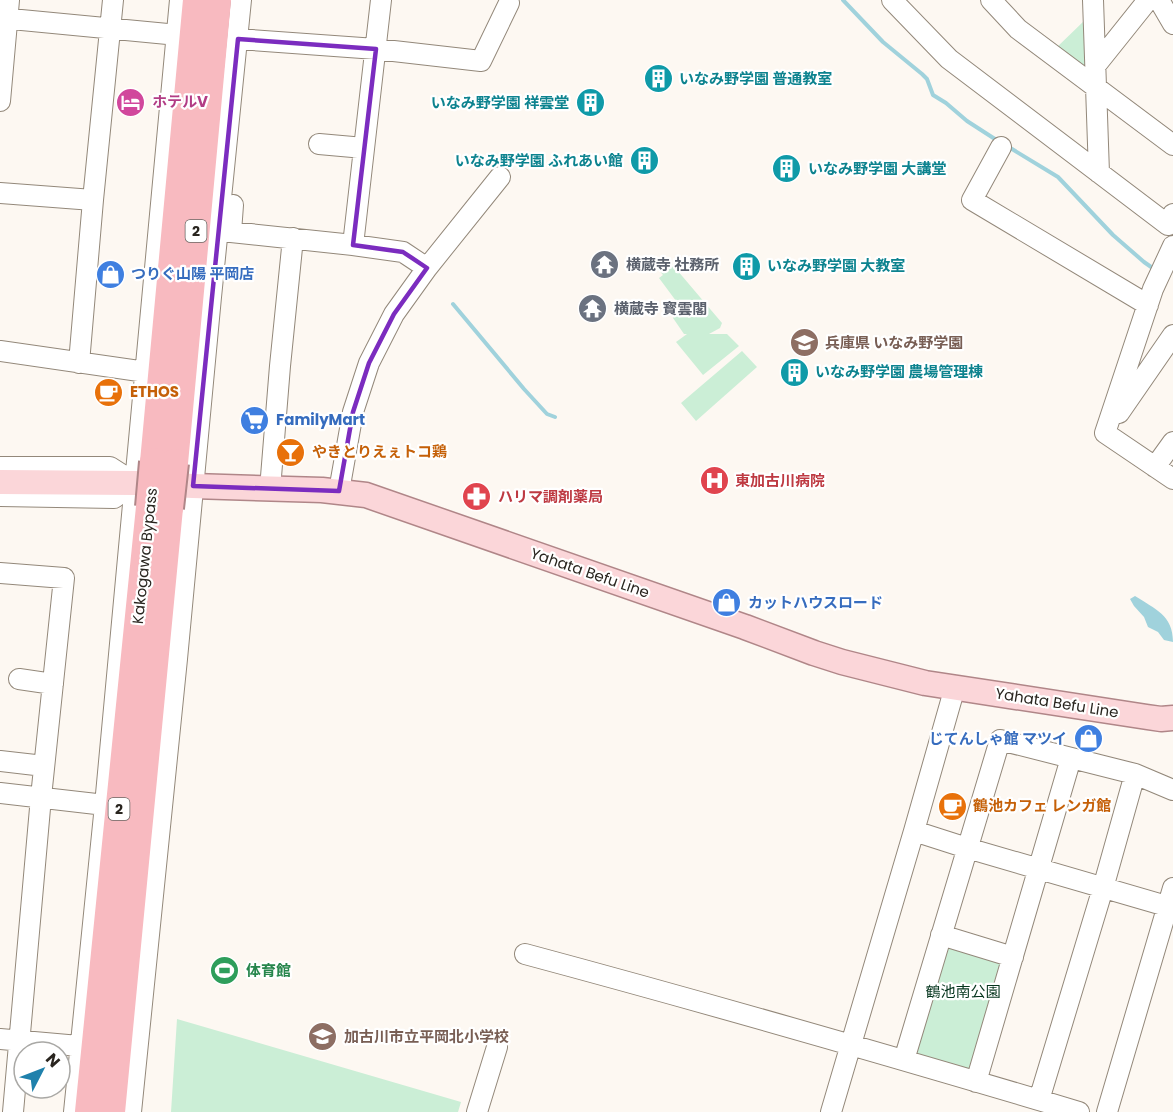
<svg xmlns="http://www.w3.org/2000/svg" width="1173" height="1112" font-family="Poppins,'Noto Sans JP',sans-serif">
<rect width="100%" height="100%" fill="#fdf8f2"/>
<!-- green -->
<path fill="#cbeed6" d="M 1085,20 L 1085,70 L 1054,50 Z
M 666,261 L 677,270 L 722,323 L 720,328 L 709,334 L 727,334 L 739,346 L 703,375 L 676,342 L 687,334 L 684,334 L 673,318 L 682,309 L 659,278 L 663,275 L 657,268 Z
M 742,351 L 757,367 L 696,421 L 681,403 Z
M 952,945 L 969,950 L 968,954 L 985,959 L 1000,959 L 1003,965 L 972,1067 L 964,1072 L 916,1059 L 914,1052 L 944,951 Z
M 177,1019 L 461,1102 L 458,1112 L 171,1112 Z"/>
<!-- water -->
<path fill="#a0d2dc" d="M 1135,596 C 1155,609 1173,615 1173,642 L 1164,640 L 1158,632 L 1148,627 L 1144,617 L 1134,606 L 1130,599 Z"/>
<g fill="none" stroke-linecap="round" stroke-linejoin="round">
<!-- stream -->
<path stroke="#a0d2dc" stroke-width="4" d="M 843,0 L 883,42 L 922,74 L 927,79 L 933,95 L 946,103 L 967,121 L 998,141
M 1007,146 L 1058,177 L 1113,235 L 1144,262 L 1154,269
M 453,304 L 524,389 L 547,414 L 555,417"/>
<defs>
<path id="minor" d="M 892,0 L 949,59 L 1168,225 L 1173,214
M 991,0 L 1018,29 L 1173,145
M 1093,0 L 1099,173
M 1159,0 L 1173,24
M 0,18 L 178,35
M 238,39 L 376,49 L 481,61 L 509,3
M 1096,65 L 1148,0
M 0,101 L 9,0
M 319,144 L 364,148
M 1001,147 L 972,200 L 1148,305
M 0,193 L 93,200
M 233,205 L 231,232 L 353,245 L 403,252 L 427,268
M 353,245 L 381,0
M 1173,246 L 1153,289 L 1105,433 L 1173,479
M 0,351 L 146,372
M 79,363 L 93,200 L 113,0
M 1119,413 L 1173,335
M 0,467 L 110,467 L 135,483
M 1155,467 L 1173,442
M 270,489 L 280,366 L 293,238
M 339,491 L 353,412 L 369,363 L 394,314 L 427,268 L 500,177
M 0,496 L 114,498 L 135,483
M 0,573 L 64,578 L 41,797 L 13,1112
M 19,679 L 53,684
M 0,761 L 44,766
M 0,793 L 105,805
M 914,831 L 967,848 L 1173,908
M 941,935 L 1013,957
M 525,954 C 711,1004 895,1057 1079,1112
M 0,1039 L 79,1046
M 904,1060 L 1000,740 L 1135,774 L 1173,790
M 976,1082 L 1071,758
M 1039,1100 L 1103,888 L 1135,774
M 74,1112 L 105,805 L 180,0
M 131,1112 L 177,659 L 211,297 L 241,0
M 477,1112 L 497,1047
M 831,1112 L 914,831 L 955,687
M 1107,1112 L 1173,888"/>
<path id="major" d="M 0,482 L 135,483 L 193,486 L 322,490 L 366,495 L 745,627 L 814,653 L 842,662 L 925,683 L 1147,717 L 1161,719 L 1173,718"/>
<path id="highway" d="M 154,462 L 197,0
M 174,463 L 217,0
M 89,1112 L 150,507
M 111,1112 L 169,508"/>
</defs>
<!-- minor casing -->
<use href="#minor" stroke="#93887a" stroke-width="22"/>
<!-- major casing -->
<use href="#major" stroke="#b08688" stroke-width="27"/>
<!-- highway casing -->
<use href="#highway" stroke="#b08688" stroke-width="32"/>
<!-- minor -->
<use href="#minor" stroke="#fff" stroke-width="20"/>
<!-- major -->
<use href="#major" stroke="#fbd6d9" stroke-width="24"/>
<!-- highway -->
<use href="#highway" stroke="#f8bac0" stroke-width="28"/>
<defs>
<path id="highway-bridge" d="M 150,507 L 154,462
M 169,508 L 174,463"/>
</defs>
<!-- highway-bridge casing -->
<use href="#highway-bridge" stroke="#b08688" stroke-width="32" stroke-linecap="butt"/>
<!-- highway-bridge -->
<use href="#highway-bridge" stroke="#f8bac0" stroke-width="28"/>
</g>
<!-- marked area -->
<path fill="none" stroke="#7b2cbf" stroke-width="4.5" stroke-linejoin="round" d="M 238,39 L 376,49 L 353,245 L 403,252 L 427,268 L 394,314 L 369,363 L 353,412 L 339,491 L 193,486 Z"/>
<!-- icons -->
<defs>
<symbol id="building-disc" viewBox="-11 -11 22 22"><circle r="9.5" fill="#0f9aa8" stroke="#fff"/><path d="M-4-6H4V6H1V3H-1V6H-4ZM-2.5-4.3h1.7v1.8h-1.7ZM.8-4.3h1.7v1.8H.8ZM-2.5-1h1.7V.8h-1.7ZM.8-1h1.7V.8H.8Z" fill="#fff"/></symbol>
<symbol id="hotel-disc" viewBox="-11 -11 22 22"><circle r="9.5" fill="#d1479c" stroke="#fff"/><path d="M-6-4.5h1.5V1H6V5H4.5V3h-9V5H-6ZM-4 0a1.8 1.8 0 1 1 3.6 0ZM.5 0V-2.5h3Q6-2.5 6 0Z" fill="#fff"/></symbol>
<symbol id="temple-disc" viewBox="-11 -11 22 22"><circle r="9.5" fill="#6b7280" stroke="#fff"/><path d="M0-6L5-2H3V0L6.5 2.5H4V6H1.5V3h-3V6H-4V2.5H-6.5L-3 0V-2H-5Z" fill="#fff"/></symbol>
<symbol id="shop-disc" viewBox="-11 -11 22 22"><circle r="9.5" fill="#3f7fe0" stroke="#fff"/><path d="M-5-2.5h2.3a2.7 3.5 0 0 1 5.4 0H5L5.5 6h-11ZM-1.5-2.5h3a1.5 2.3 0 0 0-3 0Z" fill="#fff"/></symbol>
<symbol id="school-disc" viewBox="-11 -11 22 22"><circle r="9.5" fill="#8d6e63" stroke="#fff"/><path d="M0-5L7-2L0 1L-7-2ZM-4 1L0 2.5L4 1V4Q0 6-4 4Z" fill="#fff"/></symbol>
<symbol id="cafe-disc" viewBox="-11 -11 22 22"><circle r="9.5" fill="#e8710a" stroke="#fff"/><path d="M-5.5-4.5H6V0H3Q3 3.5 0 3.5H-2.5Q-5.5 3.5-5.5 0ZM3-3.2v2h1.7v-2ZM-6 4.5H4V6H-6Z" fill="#fff"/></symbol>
<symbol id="supermarket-disc" viewBox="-11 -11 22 22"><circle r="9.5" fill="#3f7fe0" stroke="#fff"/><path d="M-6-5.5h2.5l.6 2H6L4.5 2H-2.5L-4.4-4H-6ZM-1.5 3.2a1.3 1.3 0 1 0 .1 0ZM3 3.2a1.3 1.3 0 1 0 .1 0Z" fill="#fff"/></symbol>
<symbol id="bar-disc" viewBox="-11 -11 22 22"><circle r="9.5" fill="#e8710a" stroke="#fff"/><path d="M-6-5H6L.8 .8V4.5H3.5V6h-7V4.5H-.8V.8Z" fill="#fff"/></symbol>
<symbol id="hospital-disc" viewBox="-11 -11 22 22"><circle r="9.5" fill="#e0444e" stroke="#fff"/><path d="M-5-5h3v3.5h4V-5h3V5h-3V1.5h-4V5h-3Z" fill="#fff"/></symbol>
<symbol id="pharmacy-disc" viewBox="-11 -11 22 22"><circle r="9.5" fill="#e0444e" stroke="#fff"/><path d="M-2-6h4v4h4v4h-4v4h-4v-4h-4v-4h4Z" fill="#fff"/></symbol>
<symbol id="stadium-disc" viewBox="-11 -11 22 22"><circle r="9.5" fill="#2e9e5b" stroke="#fff"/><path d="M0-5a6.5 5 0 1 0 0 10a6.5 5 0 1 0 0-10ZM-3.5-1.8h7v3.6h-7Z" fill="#fff"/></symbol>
</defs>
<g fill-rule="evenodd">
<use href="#building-disc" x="642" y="62" width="33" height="33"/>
<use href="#hotel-disc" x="114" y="86" width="33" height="33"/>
<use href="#building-disc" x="574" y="86" width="33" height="33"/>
<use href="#building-disc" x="628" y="144" width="33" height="33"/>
<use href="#building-disc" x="770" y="152" width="33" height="33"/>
<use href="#temple-disc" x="588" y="248" width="33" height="33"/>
<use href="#building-disc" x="730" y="250" width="33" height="33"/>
<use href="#shop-disc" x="94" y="258" width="33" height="33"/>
<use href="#temple-disc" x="576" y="292" width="33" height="33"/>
<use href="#school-disc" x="788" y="326" width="33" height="33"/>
<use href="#building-disc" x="778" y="356" width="33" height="33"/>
<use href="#cafe-disc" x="92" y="376" width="33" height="33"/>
<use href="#supermarket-disc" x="238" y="404" width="33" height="33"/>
<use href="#bar-disc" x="274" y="436" width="33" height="33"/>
<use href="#hospital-disc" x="698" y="464" width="33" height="33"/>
<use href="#pharmacy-disc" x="460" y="480" width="33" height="33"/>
<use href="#shop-disc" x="710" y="586" width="33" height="33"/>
<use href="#shop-disc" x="1072" y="722" width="33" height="33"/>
<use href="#cafe-disc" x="936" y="790" width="33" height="33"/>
<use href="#stadium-disc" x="208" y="954" width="33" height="33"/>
<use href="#school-disc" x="306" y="1020" width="33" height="33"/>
</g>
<g text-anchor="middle" stroke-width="4.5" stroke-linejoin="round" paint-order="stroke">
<!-- shield labels -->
<g fill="#fff" stroke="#696662" stroke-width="1.5">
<rect x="185.5" y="220" width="21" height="22" rx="4.5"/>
<rect x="108.5" y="798" width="21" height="22" rx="4.5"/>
</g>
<g font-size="14" font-weight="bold" fill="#29251f">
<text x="196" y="236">2</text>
<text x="119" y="814">2</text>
</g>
<!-- culture labels -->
<g font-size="15" font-weight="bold" fill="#0d838f" stroke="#fff" text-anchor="start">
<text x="679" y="84">いなみ野学園 普通教室</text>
<text x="569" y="108" text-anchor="end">いなみ野学園 祥雲堂</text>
<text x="623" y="166" text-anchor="end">いなみ野学園 ふれあい館</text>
<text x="808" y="174">いなみ野学園 大講堂</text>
<text x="767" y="271">いなみ野学園 大教室</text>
<text x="815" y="377">いなみ野学園 農場管理棟</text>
</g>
<!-- hotel labels -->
<g font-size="15" font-weight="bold" fill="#b23c85" stroke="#fff" text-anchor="start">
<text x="152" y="107">ホテルV</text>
</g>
<!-- worship labels -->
<g font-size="15" font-weight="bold" fill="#5b616d" stroke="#fff" text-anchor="start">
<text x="626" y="270">横蔵寺 社務所</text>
<text x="614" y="314">横蔵寺 寳雲閣</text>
</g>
<!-- shop labels -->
<g font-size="15" font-weight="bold" fill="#366cbe" stroke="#fff" text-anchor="start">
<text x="131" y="279">つりぐ山陽 平岡店</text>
<text x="276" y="425">FamilyMart</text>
<text x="748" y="608">カットハウスロード</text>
<text x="1067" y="744" text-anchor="end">じてんしゃ館 マツイ</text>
</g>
<!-- education labels -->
<g font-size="15" font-weight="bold" fill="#785e54" stroke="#fff" text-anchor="start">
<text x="825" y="348">兵庫県 いなみ野学園</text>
<text x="344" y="1042">加古川市立平岡北小学校</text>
</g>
<!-- food labels -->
<g font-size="15" font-weight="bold" fill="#c56008" stroke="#fff" text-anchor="start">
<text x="130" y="397">ETHOS</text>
<text x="312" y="457">やきとりえぇトコ鶏</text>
<text x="973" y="811">鶴池カフェ レンガ館</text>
</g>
<!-- health labels -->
<g font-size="15" font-weight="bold" fill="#be3a42" stroke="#fff" text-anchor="start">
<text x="735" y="486">東加古川病院</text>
<text x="498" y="502">ハリマ調剤薬局</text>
</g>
<!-- street labels -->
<g font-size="15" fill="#29251f" stroke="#fff">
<text transform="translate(145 556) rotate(-84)" y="5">Kakogawa Bypass</text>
<text transform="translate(590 573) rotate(19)" y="5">Yahata Befu Line</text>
<text transform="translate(1057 703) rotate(9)" y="5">Yahata Befu Line</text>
</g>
<!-- leisure labels -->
<g font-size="15" font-weight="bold" fill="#27864d" stroke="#fff" text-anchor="start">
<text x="246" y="976">体育館</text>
</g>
<!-- park labels -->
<g font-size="15" fill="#04341c" stroke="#fff">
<text x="963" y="997">鶴池南公園</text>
</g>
</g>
<!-- north arrow -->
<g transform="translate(42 1070) rotate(48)"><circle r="28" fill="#ffffff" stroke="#a9a8a5" stroke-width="1.5"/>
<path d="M0-4.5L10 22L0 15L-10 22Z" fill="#1f81ac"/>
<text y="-9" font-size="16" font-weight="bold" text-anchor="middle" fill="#29251f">N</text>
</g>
</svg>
